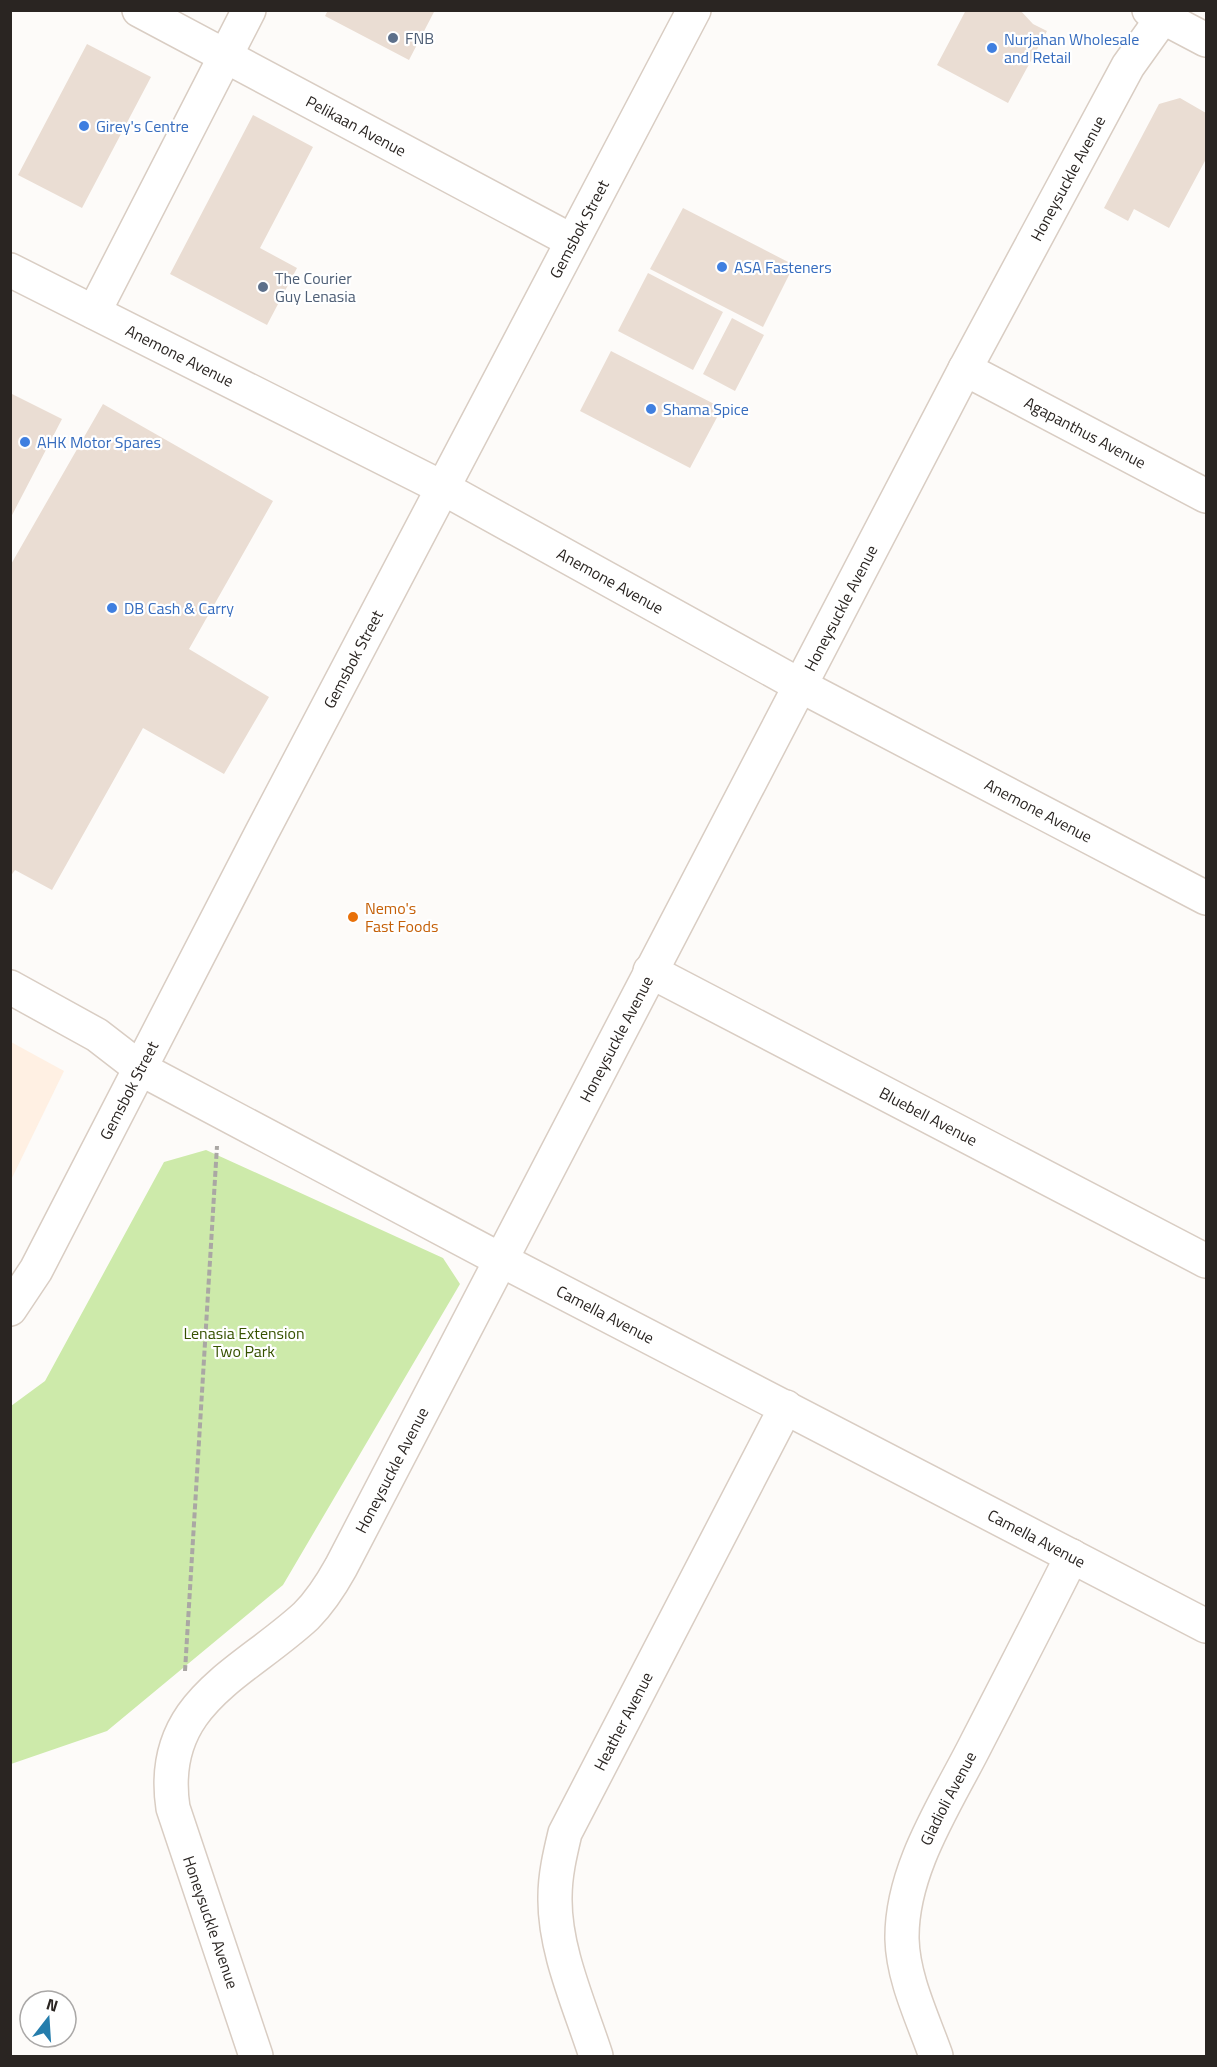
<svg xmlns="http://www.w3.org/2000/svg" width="1217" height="2067" font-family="'Titillium Web',sans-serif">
<rect width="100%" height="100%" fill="#fdfbf9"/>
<!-- built -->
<path fill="#fff0e3" d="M 11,1042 L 64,1071 L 11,1180 Z"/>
<!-- green -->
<path fill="#cdeaaa" d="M 206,1150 L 443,1258 L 460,1284 L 283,1585 L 107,1731 L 11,1764 L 11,1406 L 45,1381 L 164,1162 Z"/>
<!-- building -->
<path fill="#eaddd3" d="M 328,10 L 435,10 L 409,60 L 325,16 Z
M 966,10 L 1020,10 L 1033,24 L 1047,31 L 1008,103 L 937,65 Z
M 87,44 L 151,77 L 82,208 L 18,175 Z
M 1180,98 L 1206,113 L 1206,159 L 1169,228 L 1134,209 L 1128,221 L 1104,208 L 1159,104 Z
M 253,115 L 313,147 L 260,248 L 297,268 L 267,325 L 170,274 Z
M 683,208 L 794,265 L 763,327 L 650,269 Z
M 648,273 L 723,312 L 693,370 L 618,331 Z
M 732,318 L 764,335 L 735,391 L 703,374 Z
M 611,351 L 722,408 L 690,468 L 580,411 Z
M 10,393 L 62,419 L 10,519 Z
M 103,404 L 273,501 L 189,649 L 269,697 L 224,774 L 143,728 L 52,890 L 15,870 L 10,877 L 10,566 Z"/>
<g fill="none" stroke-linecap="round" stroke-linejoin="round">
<defs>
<g id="minor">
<path id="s1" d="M 139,10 L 572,241"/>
<path d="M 1149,10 L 1206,40"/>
<path id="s2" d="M 10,270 L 443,488 L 801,686 L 1206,898"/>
<path d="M 94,312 L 249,10"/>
<path id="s3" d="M 965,369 L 1206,496"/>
<path id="s4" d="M 650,971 L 1206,1261"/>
<path id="s5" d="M 10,987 L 97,1035 L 141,1069 L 501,1260 L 1206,1626"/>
<path id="s6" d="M 10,1309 L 36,1270 L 262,832 L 694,10"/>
<path id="s7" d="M 256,2056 L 173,1808 C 157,1703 242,1675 306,1616 C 321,1601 331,1585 341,1567 L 965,369 L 1128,66 L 1168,10"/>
<path id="s8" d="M 596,2056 C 580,2006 554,1950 555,1897 C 555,1875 560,1854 565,1833 L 786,1407"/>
<path id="s9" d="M 936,2056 C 923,2019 903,1979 902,1939 C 901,1869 947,1802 977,1742 C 1009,1680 1041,1618 1072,1556"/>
</g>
</defs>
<!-- minor casing -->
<use href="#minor" stroke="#d9cdc3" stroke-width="36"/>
<!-- path -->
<path stroke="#aaa7a4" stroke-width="4" stroke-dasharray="6 3" stroke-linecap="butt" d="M 185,1671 L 217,1146"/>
<!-- minor -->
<use href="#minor" stroke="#fff" stroke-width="33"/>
</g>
<!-- markers -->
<g fill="#5c6f8a" stroke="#fff" stroke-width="2">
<circle cx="393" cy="38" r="6"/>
<circle cx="263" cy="287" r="6"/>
</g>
<g fill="#3f7fe0" stroke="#fff" stroke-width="2">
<circle cx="992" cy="48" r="6"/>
<circle cx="84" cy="126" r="6"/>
<circle cx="722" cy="267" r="6"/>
<circle cx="651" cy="409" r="6"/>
<circle cx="25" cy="442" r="6"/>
<circle cx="112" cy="608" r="6"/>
</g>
<circle fill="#e8710a" stroke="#fff" stroke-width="2" cx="353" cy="917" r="6"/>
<g text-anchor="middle" stroke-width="4.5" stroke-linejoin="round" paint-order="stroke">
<!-- service labels -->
<g font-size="16" fill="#4e5e75" stroke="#fff" text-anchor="start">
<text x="405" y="44">FNB</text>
<text x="275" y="284">The Courier<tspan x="275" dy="18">Guy Lenasia</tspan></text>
</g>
<!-- shop labels -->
<g font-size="16" fill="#366cbe" stroke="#fff" text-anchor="start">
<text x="1004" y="45">Nurjahan Wholesale<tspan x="1004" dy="18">and Retail</tspan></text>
<text x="96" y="132">Girey's Centre</text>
<text x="734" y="273">ASA Fasteners</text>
<text x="663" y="415">Shama Spice</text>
<text x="37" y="448">AHK Motor Spares</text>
<text x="124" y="614">DB Cash &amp; Carry</text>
</g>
<!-- street labels -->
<g font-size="16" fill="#2a2522" stroke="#fff">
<text dy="6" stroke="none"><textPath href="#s1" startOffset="246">Pelikaan Avenue</textPath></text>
<text dy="6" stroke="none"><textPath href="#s7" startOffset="2138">Honeysuckle Avenue</textPath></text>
<text dy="6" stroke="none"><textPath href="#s6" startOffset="1221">Gemsbok Street</textPath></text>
<text dy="6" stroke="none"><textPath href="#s2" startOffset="190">Anemone Avenue</textPath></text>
<text dy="6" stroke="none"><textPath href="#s3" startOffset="136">Agapanthus Avenue</textPath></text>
<text dy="6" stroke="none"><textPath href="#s2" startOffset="676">Anemone Avenue</textPath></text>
<text dy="6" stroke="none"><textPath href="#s7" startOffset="1652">Honeysuckle Avenue</textPath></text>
<text dy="6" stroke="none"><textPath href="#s6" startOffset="735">Gemsbok Street</textPath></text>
<text dy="6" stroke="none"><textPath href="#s2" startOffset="1162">Anemone Avenue</textPath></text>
<text dy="6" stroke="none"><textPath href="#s7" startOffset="1166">Honeysuckle Avenue</textPath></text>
<text dy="6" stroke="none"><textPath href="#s6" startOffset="249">Gemsbok Street</textPath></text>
<text dy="6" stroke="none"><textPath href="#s4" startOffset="314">Bluebell Avenue</textPath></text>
<text dy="6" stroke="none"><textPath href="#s5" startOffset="680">Camella Avenue</textPath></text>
<text dy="6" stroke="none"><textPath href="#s7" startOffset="680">Honeysuckle Avenue</textPath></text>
<text dy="6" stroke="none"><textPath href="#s5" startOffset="1166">Camella Avenue</textPath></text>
<text dy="6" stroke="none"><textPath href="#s8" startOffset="356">Heather Avenue</textPath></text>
<text dy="6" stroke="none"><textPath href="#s9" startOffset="272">Gladioli Avenue</textPath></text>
<text transform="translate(211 1922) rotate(71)" y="6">Honeysuckle Avenue</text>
</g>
<!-- food labels -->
<g font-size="16" fill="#c56008" stroke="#fff" text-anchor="start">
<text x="365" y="914">Nemo's<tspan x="365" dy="18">Fast Foods</tspan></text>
</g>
<!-- park labels -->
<g font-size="16" fill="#375200" stroke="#fff">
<text x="244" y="1339">Lenasia Extension<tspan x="244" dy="18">Two Park</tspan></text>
</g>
</g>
<!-- border -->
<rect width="1217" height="2067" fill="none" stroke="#2a2522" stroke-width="24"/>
<!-- north arrow -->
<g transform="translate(48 2019) rotate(17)"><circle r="28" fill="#ffffff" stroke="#aaa8a7" stroke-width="1.5"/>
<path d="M0-4.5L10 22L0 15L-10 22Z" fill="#257dac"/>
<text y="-9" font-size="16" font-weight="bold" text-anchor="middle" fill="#2a2522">N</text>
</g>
</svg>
